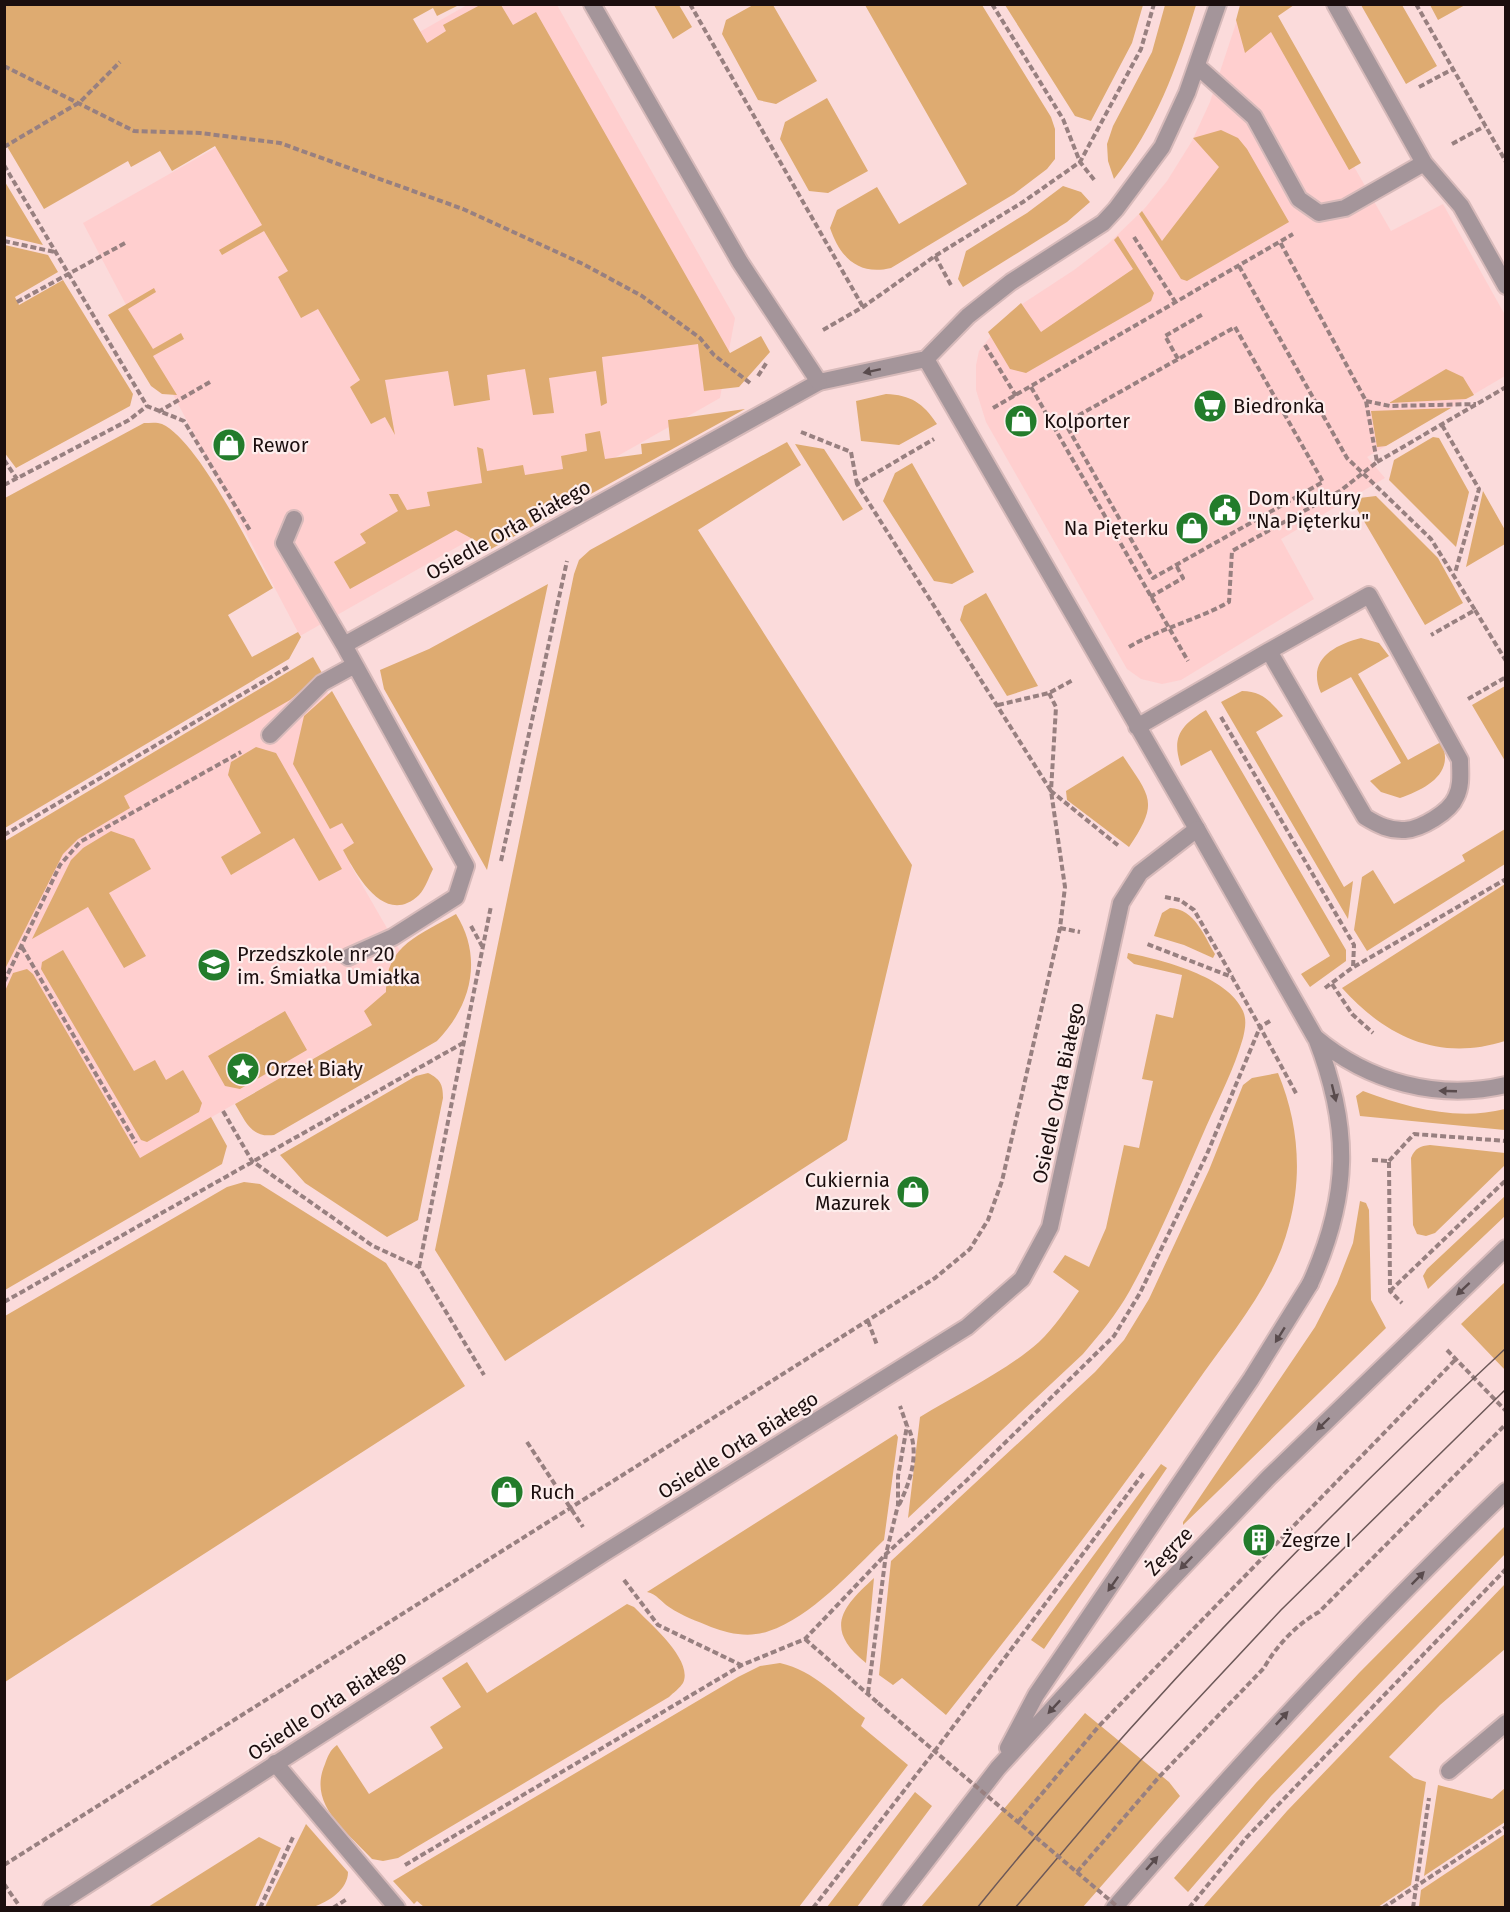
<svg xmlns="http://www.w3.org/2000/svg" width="1510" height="1912" font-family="'Fira Sans',sans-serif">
<rect width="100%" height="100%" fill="#fbdbdb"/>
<!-- built -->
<path fill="#ffcfcf" d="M 467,5 L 557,5 L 735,318 L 720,398 L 300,636 L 83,223 Z
M 1242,5 L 1261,5 L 1391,231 L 1443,204 L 1505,315 L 1505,376 L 1367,457 L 1385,478 L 1281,539 L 1314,599 L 1181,680 L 1162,684 L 1141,679 L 1127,669 L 986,422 L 976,390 L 976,365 L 979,351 L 1010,312 L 1074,270 L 1108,244 L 1145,208 L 1167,181 L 1192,141 L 1210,102 Z
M 311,663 L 406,831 L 350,864 L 399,949 L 448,981 L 191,1129 L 5,1285 L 4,845 Z"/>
<!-- green -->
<path fill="#deab71" d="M 4,5 L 459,5 L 437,16 L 433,8 L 413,19 L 427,43 L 446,31 L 443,25 L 480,5 L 501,5 L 513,25 L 536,12 L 730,353 L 761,336 L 770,352 L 739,387 L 704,391 L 698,344 L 602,357 L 607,403 L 601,406 L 596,371 L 549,378 L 554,413 L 533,415 L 525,369 L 487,375 L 490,400 L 454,406 L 448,371 L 385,380 L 395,435 L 385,417 L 371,424 L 350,387 L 360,380 L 318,309 L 301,318 L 278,277 L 288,271 L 264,231 L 222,255 L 219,250 L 262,225 L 215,146 L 172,171 L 160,151 L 131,167 L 128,161 L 44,209 L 5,143 Z
M 654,5 L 679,5 L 692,27 L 673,39 Z
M 753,5 L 773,5 L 817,81 L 776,104 L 758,100 L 722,34 L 726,20 Z
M 865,5 L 982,5 L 1051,117 L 1055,129 L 1055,159 L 1047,169 L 1014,194 L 891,268 C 858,276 840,257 830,228 L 837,210 L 877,187 L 899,224 L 967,184 Z
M 1005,5 L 1143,5 L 1132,43 L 1091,121 L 1075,116 Z
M 1165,5 L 1196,5 C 1177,68 1155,127 1114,179 L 1108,161 L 1107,144 L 1113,126 L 1152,52 Z
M 1240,5 L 1294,5 L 1278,16 L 1361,163 L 1349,170 L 1271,32 L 1245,53 L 1236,20 Z
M 1361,5 L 1402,5 L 1437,66 L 1406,84 Z
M 1430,5 L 1465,5 L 1438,20 Z
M 827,98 L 868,171 L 828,193 L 809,191 L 780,139 L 785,122 Z
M 1221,130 L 1238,138 L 1247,149 L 1289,222 L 1187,281 L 1181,279 L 1139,214 L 1142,211 L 1162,241 L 1219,167 L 1193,138 Z
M 4,182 L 5,182 L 43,245 L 5,236 Z
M 1063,186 L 1081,192 L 1090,202 L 1067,222 L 963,287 L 958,279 L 966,251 L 1027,213 Z
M 1118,236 L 1154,293 L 1151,301 L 1026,373 L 1010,369 L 988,332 L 1021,303 L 1041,332 L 1133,269 L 1114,240 Z
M 5,245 L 48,255 L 58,272 L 15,297 L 19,305 L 63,280 L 133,394 L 130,406 L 16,468 L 4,452 Z
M 154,288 L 156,292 L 128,309 L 153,349 L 181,333 L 184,339 L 153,356 L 177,395 L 162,394 L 151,386 L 108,315 Z
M 1446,369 L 1463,377 L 1474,395 L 1466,399 L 1389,403 Z
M 886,394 C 911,395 923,403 937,424 L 899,445 L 861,441 L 856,401 Z
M 1451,408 L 1386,446 L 1377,447 L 1371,411 Z
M 745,409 L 491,549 L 456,530 L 350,589 L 334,562 L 366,543 L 360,534 L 398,511 L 389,494 L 398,494 L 407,510 L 430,506 L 427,492 L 482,483 L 477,447 L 483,449 L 487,471 L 523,465 L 525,475 L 563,469 L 561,456 L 587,451 L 585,434 L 600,431 L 605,459 L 642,454 L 641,444 L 670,440 L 668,420 Z
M 144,423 C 150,423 157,422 162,424 C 199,441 251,550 273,588 L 228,615 L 252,657 L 298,632 L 301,637 L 289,659 L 5,828 L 5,498 Z
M 1433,437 L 1439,438 L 1469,492 L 1456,547 L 1389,480 L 1394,460 Z
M 787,442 L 801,465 L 698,530 L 912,865 L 847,1140 L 505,1361 L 435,1250 L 574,574 L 579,560 L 590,550 Z
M 795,444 L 824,449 L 863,509 L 843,521 Z
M 912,463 L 974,572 L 952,584 L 934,581 L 883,501 L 895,473 Z
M 1483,491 L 1505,530 L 1505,544 L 1466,567 Z
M 1376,496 L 1438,558 L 1463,603 L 1425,625 L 1351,499 Z
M 548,584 L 487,870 L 384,689 L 380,670 L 429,649 Z
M 986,593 L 1038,686 L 1007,696 L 960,620 L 964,606 Z
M 1361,638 L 1379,643 L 1389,656 L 1358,674 L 1408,760 L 1441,742 C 1456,773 1426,789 1400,798 L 1381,792 L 1370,781 L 1401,763 L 1351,677 L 1321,693 C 1307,661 1331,646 1361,638 Z
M 313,657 L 322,673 L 290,700 L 124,796 L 130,808 L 78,839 L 63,854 L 5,969 L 5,841 Z
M 1505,686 L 1506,761 L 1505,761 L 1472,705 Z
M 332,691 L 433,869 C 429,877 425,889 419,895 C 385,927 357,876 343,850 L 354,843 L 342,823 L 330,829 L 293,764 L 304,716 Z
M 1242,691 C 1262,691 1271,702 1283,716 L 1256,732 L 1344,887 L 1353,881 L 1348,919 L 1221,702 Z
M 1206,710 L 1346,950 L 1346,961 L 1310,987 L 1301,974 L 1330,956 L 1211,750 L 1181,766 C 1171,737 1181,725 1206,710 Z
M 256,747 L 276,753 L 342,869 L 319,881 L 294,838 L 231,875 L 221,857 L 261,833 L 228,775 L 231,762 Z
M 1123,756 C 1151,798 1159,802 1129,847 L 1067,800 L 1066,791 Z
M 1505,829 L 1505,864 L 1367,951 L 1354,930 L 1362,877 L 1373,870 L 1394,904 L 1465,861 L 1462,855 Z
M 111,831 L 134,839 L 151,869 L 109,893 L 146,956 L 124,968 L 88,907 L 32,939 L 71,860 L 83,848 Z
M 1505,884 L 1505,1041 C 1439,1062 1386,1037 1342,988 Z
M 1170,908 C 1195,909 1204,936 1215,954 L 1213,958 L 1184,945 L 1154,936 L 1162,913 Z
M 456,914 C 483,957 472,1005 437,1041 L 274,1135 C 251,1138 246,1122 235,1104 L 372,1025 L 364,1011 L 386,992 C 385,945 420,935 456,914 Z
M 63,950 L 134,1071 L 155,1060 L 166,1080 L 183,1070 L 202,1103 L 199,1112 L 147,1142 L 141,1140 L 41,969 L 42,962 Z
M 1128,953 C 1162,960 1228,976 1243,1011 C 1247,1020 1245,1029 1243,1038 C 1234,1069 1219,1098 1206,1127 C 1182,1182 1158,1240 1129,1292 C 1116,1315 1100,1334 1083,1354 L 908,1518 L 920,1417 C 959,1393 1005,1372 1039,1342 C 1054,1328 1067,1308 1079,1291 L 1053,1272 L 1065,1255 L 1089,1267 L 1106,1228 L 1124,1145 L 1139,1148 L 1153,1081 L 1142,1079 L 1156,1014 L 1173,1018 L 1182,975 L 1134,964 L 1127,958 Z
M 27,969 L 33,974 L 140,1158 L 211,1117 L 227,1146 L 222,1164 L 5,1290 L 5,991 L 13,973 Z
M 285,1011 L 307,1050 L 240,1089 L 225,1086 L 208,1056 Z
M 428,1073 C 440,1079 443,1084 443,1098 L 418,1220 L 387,1237 L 305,1183 L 280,1155 L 416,1076 Z
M 1278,1073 C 1298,1121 1303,1174 1289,1225 C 1274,1285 1230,1335 1195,1385 C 1116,1498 1032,1607 946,1715 L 902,1678 L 893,1685 L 879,1675 L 891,1561 L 1095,1372 L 1124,1340 L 1149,1299 L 1209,1170 L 1243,1085 L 1252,1078 Z
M 1363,1091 C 1408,1108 1457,1121 1505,1109 L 1505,1130 L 1360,1116 L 1356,1096 Z
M 1430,1145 L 1505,1153 L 1505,1165 L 1435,1233 L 1426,1236 L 1417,1234 L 1413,1225 L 1411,1158 C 1415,1148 1420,1146 1430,1145 Z
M 244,1182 L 260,1184 L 386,1263 L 465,1386 L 5,1682 L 5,1316 L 227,1187 Z
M 1505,1196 L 1505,1216 L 1428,1289 L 1423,1276 L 1427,1269 Z
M 1360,1201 L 1366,1203 L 1369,1210 L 1371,1300 L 1386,1328 L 1183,1525 L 1183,1522 L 1315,1327 L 1337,1284 L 1353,1243 Z
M 1505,1282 L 1505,1370 L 1461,1324 Z
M 896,1434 L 898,1437 L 884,1540 C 853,1570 810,1618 769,1631 C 750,1638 729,1634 711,1627 C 697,1621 682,1616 669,1607 C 661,1602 657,1594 647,1592 Z
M 1161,1464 L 1167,1468 L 1044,1649 L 1031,1640 Z
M 1505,1526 L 1505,1554 L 1271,1796 L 1188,1892 L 1174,1878 L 1256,1783 L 1359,1673 Z
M 874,1578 L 866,1663 C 824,1629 841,1608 874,1578 Z
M 1505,1584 L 1505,1649 L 1440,1705 L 1389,1757 L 1414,1778 L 1426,1782 L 1411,1885 L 1378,1907 L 1203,1907 L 1287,1811 Z
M 627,1604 L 634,1607 C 649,1623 694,1660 683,1683 C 680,1688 673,1693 669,1697 L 398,1858 L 383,1861 L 372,1859 C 347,1831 307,1805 325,1764 C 328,1756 330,1750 337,1745 L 369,1794 L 443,1748 L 430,1727 L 461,1707 L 442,1678 L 467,1662 L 487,1693 Z
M 780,1663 C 815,1671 837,1697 865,1718 L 861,1726 L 908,1765 L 799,1907 L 424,1907 L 417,1901 L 414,1904 L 393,1881 L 738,1677 L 760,1666 Z
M 1085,1713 L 1169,1782 L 1180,1796 L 1083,1907 L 921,1907 Z
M 1438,1785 L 1492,1799 L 1505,1788 L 1505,1822 L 1424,1876 Z
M 915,1792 L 932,1806 L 857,1907 L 827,1907 Z
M 306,1824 L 348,1872 C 348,1889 329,1902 313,1907 C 300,1911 279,1908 265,1907 Z
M 1505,1834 L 1505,1907 L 1419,1907 L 1421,1890 Z
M 259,1837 L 281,1848 L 255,1907 L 148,1907 Z"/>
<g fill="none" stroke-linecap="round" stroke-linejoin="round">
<defs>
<path id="service" d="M 1197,66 L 1254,117 L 1299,199 L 1319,213 L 1345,208 L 1424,163 L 1335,4
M 1424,163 L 1461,206 L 1506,286
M 926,359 L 1197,829
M 294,519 L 284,543 L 344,645 L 819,382 L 926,359 L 968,316 L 1011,282 L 1103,223 L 1116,209 L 1162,147 L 1187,93 L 1218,4
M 344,645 L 466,866 L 456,897 L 393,937 L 348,957
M 1137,727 L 1269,651 L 1365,817 C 1378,825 1390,831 1405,830 C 1421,829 1450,812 1456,797 C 1462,785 1460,772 1460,760 L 1369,595 L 1269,651
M 270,735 L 322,683 L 355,665
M 275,1763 L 397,1908"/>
<path id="minor" d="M 592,4 L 740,262 L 819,382
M 1310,1284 C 1350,1196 1351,1128 1316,1038
M 1449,1771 L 1506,1723
M 51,1908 L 604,1553 L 967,1327 L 1022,1279 L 1050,1227 L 1121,903 L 1140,873 L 1197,829 L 1315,1037 C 1368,1082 1438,1101 1506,1085"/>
<path id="tertiary" d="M 1008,1748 L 1036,1695 L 1251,1379 L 1310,1284
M 890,1908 L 998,1768 L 1163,1588 L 1268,1478 L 1506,1248
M 1114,1908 C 1239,1764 1368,1623 1506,1491"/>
</defs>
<!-- service casing -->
<use href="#service" stroke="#d7baba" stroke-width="20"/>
<!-- minor casing -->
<use href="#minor" stroke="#d7baba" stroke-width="20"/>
<!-- tertiary casing -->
<use href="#tertiary" stroke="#d7baba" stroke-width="20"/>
<!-- path -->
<path stroke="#988080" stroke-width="4" stroke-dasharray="6 3" stroke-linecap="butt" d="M 690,4 L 863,307
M 992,4 L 1063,119 L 1080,162 L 1096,182
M 1416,4 L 1506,162
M 4,66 L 134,131 L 200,133 L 280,143 L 463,209 L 583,264 L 642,296 L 700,338 L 714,355 L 750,383
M 1419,87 L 1453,69
M 1452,144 L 1485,126
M 4,147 L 80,102 L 120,62
M 4,165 L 147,406 L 184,421 L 251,532
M 1134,237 L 1176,303
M 4,241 L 55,252
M 935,256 L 952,287
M 1239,266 L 1347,458 L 1431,539 L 1475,610 L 1431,635
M 17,302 L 127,242
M 1235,327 L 1323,482 L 1153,578 L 1065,423 Z
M 823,330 L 863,307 L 935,256 L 1023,202 L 1080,162 L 1141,49 L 1154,4
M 985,345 L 1016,396
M 1178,359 L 1165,336 L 1203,314
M 758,376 L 767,362
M 1031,387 L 1188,661
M 1366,401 L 1390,406 L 1476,404
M 993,408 L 1293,234
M 158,412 L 210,382
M 1442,425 L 1479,489 L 1455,573
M 801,432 L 851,452 L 857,484
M 4,460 L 17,479
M 1377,462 L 1506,387
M 4,485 L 129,420 L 147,406
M 1150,597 L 1183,578 L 1176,565
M 1475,610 L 1506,661
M 1129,647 C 1161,628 1197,620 1229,602 L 1232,551 L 1340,491 L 1377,462 L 1366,401 L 1280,242
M 1049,693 L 1056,707 L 1051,791 L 1120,847
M 1468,699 L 1506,677
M 998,705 L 1049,693 L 1073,680
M 1221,717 L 1354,945 L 1353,968
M 4,835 L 288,667
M 501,861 L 567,561
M 1165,897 L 1180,900 L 1194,910 L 1232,976
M 471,926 L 482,946
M 1060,928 L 1080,932
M 22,947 L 136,1143
M 4,982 L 60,865 L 80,842 L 241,752
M 1332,984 L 1352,1014 L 1373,1033
M 1325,988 L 1352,968 L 1506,879
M 1270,1021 L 1260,1027 L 1297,1095
M 223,1111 L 252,1161 L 373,1246 L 419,1267 L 484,1375
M 1372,1160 L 1389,1161 L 1390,1291 L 1402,1303
M 1389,1161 L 1414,1134 L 1506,1141
M 419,1267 L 491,906
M 1390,1291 L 1506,1180
M 4,1302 L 463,1043
M 868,1321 L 877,1345
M 1447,1350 L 1506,1411
M 527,1442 L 583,1527
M 899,1505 C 911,1480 920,1452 908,1427
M 624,1580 L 658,1625 L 741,1665
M 805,1639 L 878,1703
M 868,1693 L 886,1554 L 898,1505 L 898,1476 L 907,1426 L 900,1406
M 1018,1822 L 1099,1726 L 1456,1359
M 4,1865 L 935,1278 L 970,1249 L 988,1220 L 1002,1181 L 1060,928 L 1065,887 L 1051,791 L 857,484 L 934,439
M 405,1865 L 742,1665 L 805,1639 L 886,1554 L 967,1480 L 1114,1336 L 1140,1293 L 1207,1154 L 1260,1027 L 1232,977 L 1147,944
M 1077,1872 L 1159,1777 L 1264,1668 C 1276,1646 1297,1624 1319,1612 L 1506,1424
M 4,1884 L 18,1904
M 260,1908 L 294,1835
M 333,1908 L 347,1899
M 813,1908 L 934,1752 L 1145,1471
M 1189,1908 L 1246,1838 L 1506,1569
M 1383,1908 L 1506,1827
M 1413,1908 L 1429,1798"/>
<!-- service -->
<use href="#service" stroke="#a4959a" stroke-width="16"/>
<!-- minor -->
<use href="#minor" stroke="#a4959a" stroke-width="16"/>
<!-- tertiary -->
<use href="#tertiary" stroke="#a4959a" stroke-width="16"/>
<!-- tram -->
<path stroke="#6c5858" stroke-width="1.5" d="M 977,1908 C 1139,1708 1318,1523 1506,1348
M 1015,1908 L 1139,1762 L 1281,1610 L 1506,1389"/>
<!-- path-bridge -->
<path stroke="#988080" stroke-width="4" stroke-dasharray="6 3" stroke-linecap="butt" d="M 878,1703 L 1119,1908"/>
</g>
<!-- one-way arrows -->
<defs><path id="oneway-solid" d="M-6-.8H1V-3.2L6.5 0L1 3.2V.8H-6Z" transform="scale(1.5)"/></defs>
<g fill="#594b4d">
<use href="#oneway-solid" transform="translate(872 371) rotate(168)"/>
<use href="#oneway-solid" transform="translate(1448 1091) rotate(-178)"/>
<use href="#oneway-solid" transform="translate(1334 1093) rotate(76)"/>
<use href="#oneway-solid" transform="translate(1463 1289) rotate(137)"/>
<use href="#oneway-solid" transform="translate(1280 1335) rotate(122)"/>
<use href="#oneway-solid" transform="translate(1323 1424) rotate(136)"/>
<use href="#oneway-solid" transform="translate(1186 1563) rotate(134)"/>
<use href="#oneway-solid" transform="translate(1418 1578) rotate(-45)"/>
<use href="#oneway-solid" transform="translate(1113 1584) rotate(125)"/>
<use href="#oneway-solid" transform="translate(1054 1707) rotate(133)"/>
<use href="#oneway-solid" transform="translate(1282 1718) rotate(-47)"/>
<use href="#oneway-solid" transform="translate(1152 1863) rotate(-49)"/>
</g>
<!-- icons -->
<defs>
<symbol id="supermarket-disc" viewBox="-11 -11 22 22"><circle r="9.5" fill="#237c2b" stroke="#fdedec"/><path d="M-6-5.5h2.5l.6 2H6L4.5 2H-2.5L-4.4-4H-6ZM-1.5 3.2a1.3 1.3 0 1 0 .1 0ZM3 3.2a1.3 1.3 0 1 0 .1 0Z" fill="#fff"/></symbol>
<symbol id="shop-disc" viewBox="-11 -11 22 22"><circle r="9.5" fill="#237c2b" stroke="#fdedec"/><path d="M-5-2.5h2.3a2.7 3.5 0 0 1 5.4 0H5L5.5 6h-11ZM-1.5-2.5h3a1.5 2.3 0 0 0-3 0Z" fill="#fff"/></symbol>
<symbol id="civic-disc" viewBox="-11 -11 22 22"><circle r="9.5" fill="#237c2b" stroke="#fdedec"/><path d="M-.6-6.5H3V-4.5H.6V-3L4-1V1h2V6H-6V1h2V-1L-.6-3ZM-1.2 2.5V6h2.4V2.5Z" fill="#fff"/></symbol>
<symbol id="school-disc" viewBox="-11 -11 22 22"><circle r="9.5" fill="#237c2b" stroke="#fdedec"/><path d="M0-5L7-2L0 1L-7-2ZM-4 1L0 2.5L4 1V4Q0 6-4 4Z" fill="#fff"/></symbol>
<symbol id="sight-disc" viewBox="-11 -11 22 22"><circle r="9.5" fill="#237c2b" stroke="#fdedec"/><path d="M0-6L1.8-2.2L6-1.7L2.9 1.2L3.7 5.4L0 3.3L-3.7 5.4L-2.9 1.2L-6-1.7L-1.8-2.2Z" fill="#fff"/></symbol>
<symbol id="building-disc" viewBox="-11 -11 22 22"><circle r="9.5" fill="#237c2b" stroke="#fdedec"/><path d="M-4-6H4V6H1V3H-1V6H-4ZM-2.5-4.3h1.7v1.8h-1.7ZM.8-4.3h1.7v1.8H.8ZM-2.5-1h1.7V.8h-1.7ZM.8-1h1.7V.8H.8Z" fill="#fff"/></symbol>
</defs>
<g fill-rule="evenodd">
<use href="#supermarket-disc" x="1191" y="387" width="38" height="38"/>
<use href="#shop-disc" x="1002" y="402" width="38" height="38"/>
<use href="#shop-disc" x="210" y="426" width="38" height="38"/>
<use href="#civic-disc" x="1206" y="491" width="38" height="38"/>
<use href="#shop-disc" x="1173" y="509" width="38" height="38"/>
<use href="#school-disc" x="195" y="946" width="38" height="38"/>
<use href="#sight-disc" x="224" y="1050" width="38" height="38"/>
<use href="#shop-disc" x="894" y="1173" width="38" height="38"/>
<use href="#shop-disc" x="488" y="1473" width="38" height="38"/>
<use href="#building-disc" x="1240" y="1521" width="38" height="38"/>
</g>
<g text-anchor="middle" stroke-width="4.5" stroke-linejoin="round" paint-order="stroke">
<!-- poi labels -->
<g font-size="20" fill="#1b0e0e" stroke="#fdedec" text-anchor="start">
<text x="1233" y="413">Biedronka</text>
<text x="1044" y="428">Kolporter</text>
<text x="252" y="452">Rewor</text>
<text x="1248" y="505">Dom Kultury<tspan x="1248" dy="23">"Na Pięterku"</tspan></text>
<text x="1169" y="535" text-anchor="end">Na Pięterku</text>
<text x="237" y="961">Przedszkole nr 20<tspan x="237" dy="23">im. Śmiałka Umiałka</tspan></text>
<text x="266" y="1076">Orzeł Biały</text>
<text x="890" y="1187" text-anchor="end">Cukiernia<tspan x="890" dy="23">Mazurek</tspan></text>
<text x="530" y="1499">Ruch</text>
<text x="1282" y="1547">Żegrze I</text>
</g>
<!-- street labels -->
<g font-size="20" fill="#1b0e0e" stroke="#fdedec">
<text transform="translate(508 530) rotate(-29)" y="7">Osiedle Orła Białego</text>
<text transform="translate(1058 1093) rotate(-78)" y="7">Osiedle Orła Białego</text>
<text transform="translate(738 1445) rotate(-32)" y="7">Osiedle Orła Białego</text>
<text transform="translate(1169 1551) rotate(-47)" y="7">Żegrze</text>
<text transform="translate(327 1705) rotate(-33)" y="7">Osiedle Orła Białego</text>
</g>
</g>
<!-- border -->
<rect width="1510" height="1912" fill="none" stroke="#1b0e0e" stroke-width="12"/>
</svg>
